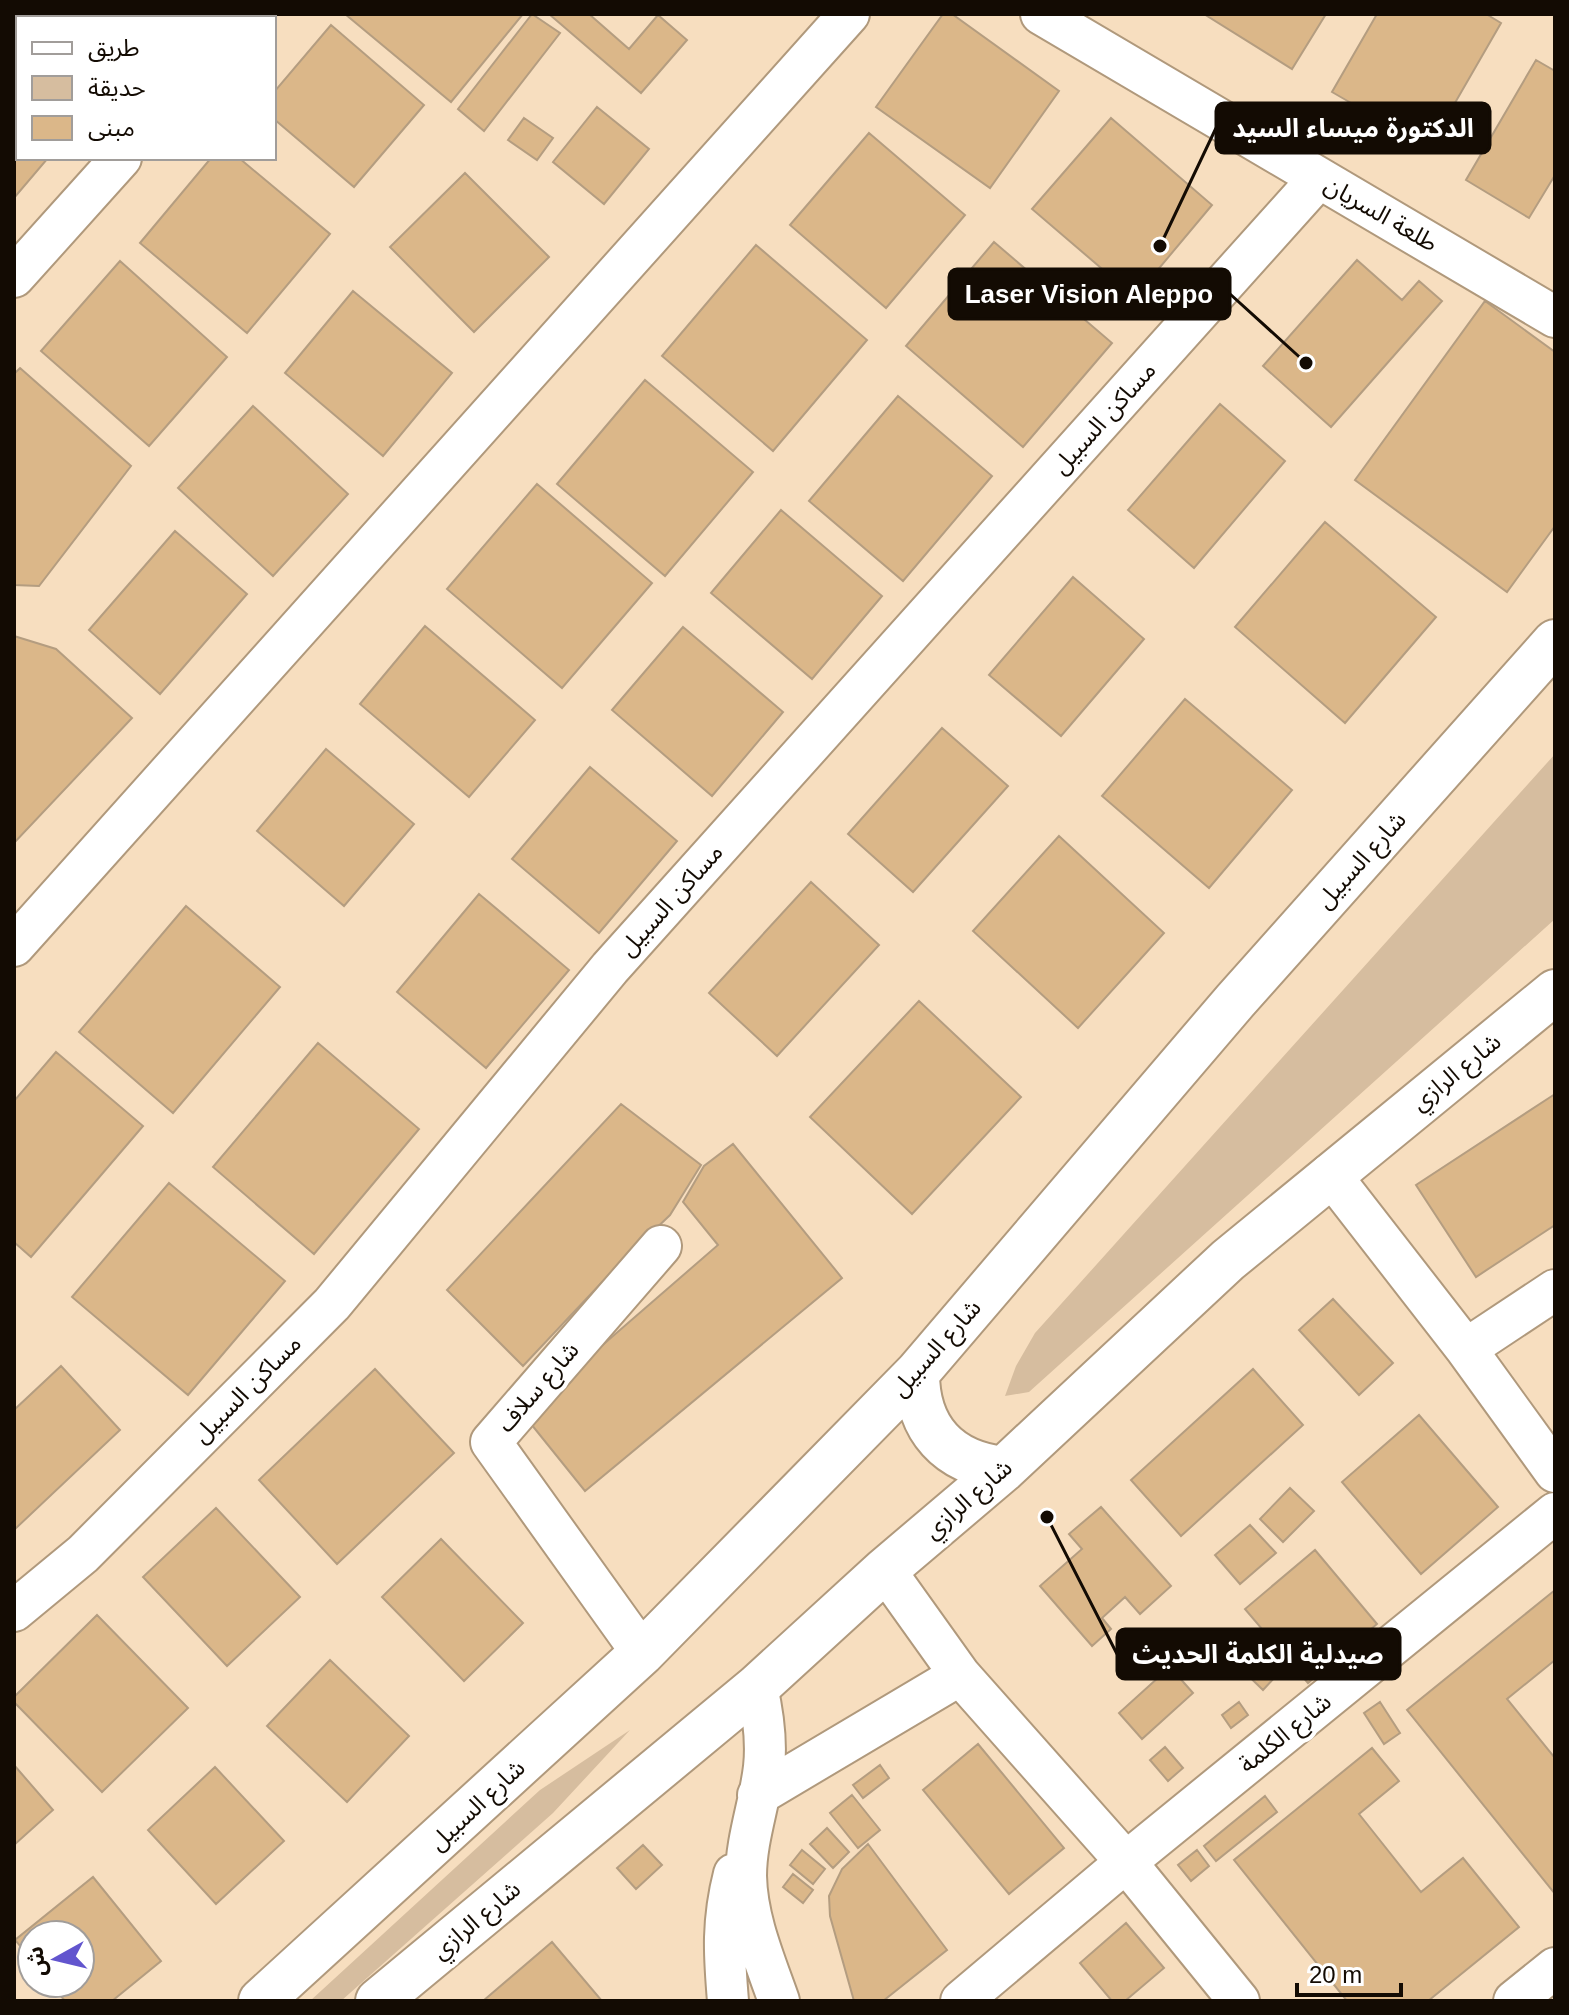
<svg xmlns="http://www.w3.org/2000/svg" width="1569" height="2015" font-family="Helvetica,'Noto Sans Arabic',sans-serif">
<rect width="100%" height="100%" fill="#f7debf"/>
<!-- green -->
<path fill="#d6bd9f" d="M 1555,754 L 1555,919 L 1029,1392 L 1005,1396 L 1016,1366 L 1035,1333 Z
M 630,1730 L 553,1813 L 341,2001 L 310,2001 L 540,1790 Z"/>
<!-- building -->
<path fill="#dbb789" stroke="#b49d80" stroke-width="2" d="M 92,14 L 190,14 L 187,18 L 97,18 Z
M 345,14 L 523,14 L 451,102 Z
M 532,14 L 560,33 L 484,131 L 458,109 Z
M 549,14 L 589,14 L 629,49 L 658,15 L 687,40 L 641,93 Z
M 943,14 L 952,14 L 1059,91 L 990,188 L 876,107 Z
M 1204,14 L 1326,14 L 1292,69 Z
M 1377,14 L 1486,14 L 1501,23 L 1429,148 L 1332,92 Z
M 18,25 L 18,79 L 14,74 L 14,30 Z
M 331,25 L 424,105 L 354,187 L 274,119 L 274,92 Z
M 1536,60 L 1555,71 L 1555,175 L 1529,218 L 1466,180 Z
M 18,80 L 18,158 L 48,158 L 14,198 L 14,83 Z
M 597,107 L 649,149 L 604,204 L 553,162 Z
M 524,118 L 553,138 L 537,160 L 508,140 Z
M 1111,118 L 1212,205 L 1135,297 L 1032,209 Z
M 869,133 L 965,215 L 886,308 L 790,225 Z
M 211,158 L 239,158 L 330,234 L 247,333 L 140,243 Z
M 465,173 L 549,257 L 474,332 L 390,247 Z
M 994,242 L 1112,343 L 1023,447 L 906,346 Z
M 756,245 L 867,340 L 773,451 L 662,356 Z
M 1357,260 L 1402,300 L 1419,281 L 1442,301 L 1331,427 L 1263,366 Z
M 120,261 L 227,357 L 149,446 L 41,351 Z
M 353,291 L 452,373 L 383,456 L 285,373 Z
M 1485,301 L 1555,352 L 1555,526 L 1507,592 L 1355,480 Z
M 20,368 L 131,466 L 39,586 L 14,585 L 14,374 Z
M 645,380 L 753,472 L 665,576 L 557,484 Z
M 898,396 L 992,476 L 903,581 L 809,501 Z
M 1220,404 L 1285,461 L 1194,568 L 1128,510 Z
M 253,406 L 348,494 L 273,576 L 178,488 Z
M 537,484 L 652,583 L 562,688 L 447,589 Z
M 781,510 L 882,596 L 812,679 L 711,593 Z
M 1325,522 L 1436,617 L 1345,723 L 1235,627 Z
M 175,531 L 247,594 L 160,694 L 89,630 Z
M 1073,577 L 1144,639 L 1061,736 L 989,675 Z
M 425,626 L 535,720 L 469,797 L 360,704 Z
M 683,627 L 783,712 L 712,796 L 612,710 Z
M 14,636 L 56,649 L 132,718 L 14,843 Z
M 1185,699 L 1292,790 L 1209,888 L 1102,796 Z
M 942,728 L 1008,786 L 913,892 L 848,834 Z
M 326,749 L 414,824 L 344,906 L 257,831 Z
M 590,767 L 677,841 L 599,933 L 512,859 Z
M 1059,836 L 1164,933 L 1078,1028 L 973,931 Z
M 811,882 L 879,945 L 777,1056 L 709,993 Z
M 479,894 L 569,970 L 486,1068 L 397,992 Z
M 186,906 L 280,987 L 173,1113 L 79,1032 Z
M 919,1001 L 1021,1097 L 912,1214 L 810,1117 Z
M 318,1043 L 419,1129 L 314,1254 L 213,1167 Z
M 56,1052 L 143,1126 L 31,1257 L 14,1242 L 14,1101 Z
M 1555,1094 L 1555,1225 L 1476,1277 L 1416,1185 Z
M 621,1104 L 701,1165 L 670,1215 L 621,1262 L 523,1366 L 447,1290 Z
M 733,1144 L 842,1278 L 585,1491 L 523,1414 L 718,1245 L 683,1202 L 704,1166 Z
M 169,1183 L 285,1281 L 188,1395 L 72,1297 Z
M 1333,1299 L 1393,1363 L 1359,1395 L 1299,1330 Z
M 61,1366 L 120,1430 L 14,1530 L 14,1410 Z
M 375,1369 L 454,1453 L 337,1564 L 259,1480 Z
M 1253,1369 L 1303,1425 L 1181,1536 L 1131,1480 Z
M 1419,1415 L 1498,1507 L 1421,1574 L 1342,1482 Z
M 1290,1488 L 1314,1511 L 1283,1542 L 1260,1519 Z
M 1101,1507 L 1171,1586 L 1140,1614 L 1125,1597 L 1102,1618 L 1111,1629 L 1092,1646 L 1040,1586 L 1082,1549 L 1069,1534 Z
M 216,1508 L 300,1597 L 227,1666 L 143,1577 Z
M 1250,1525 L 1276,1553 L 1240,1584 L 1215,1555 Z
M 441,1539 L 523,1623 L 464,1681 L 382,1597 Z
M 1315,1550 L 1377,1624 L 1308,1683 L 1245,1609 Z
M 1555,1590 L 1555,1660 L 1507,1699 L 1555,1758 L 1555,1894 L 1407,1710 Z
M 97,1615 L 188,1708 L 102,1792 L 14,1702 L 14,1697 Z
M 1244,1646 L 1276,1676 L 1263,1690 L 1231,1659 Z
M 330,1660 L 409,1736 L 347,1802 L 267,1726 Z
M 1170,1667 L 1193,1693 L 1142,1739 L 1119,1713 Z
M 1239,1702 L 1248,1715 L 1231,1728 L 1222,1715 Z
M 1380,1702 L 1400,1733 L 1384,1744 L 1364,1713 Z
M 978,1744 L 1064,1848 L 1009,1894 L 923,1790 Z
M 1165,1747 L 1183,1768 L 1168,1781 L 1150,1760 Z
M 1372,1748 L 1399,1781 L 1359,1814 L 1421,1892 L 1463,1858 L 1519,1927 L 1428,2001 L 1347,2001 L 1234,1860 Z
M 14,1765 L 53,1810 L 14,1845 Z
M 880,1765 L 889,1778 L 863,1798 L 853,1785 Z
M 215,1767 L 284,1841 L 216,1904 L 148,1830 Z
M 852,1795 L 880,1830 L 858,1848 L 830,1813 Z
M 1265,1796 L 1277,1812 L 1216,1861 L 1204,1846 Z
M 827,1828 L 849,1852 L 833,1868 L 810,1844 Z
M 868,1844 L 947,1950 L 883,2001 L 854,2001 L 830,1916 L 829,1896 L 842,1869 Z
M 643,1845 L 662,1865 L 636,1889 L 617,1868 Z
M 802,1850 L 825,1869 L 813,1884 L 790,1865 Z
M 1197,1850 L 1209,1866 L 1191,1881 L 1178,1865 Z
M 793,1874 L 813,1890 L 803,1903 L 783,1887 Z
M 93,1877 L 161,1961 L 112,2001 L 65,2001 L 50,1983 L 80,1983 L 80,1935 L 32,1935 L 32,1960 L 15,1940 Z
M 1126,1923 L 1164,1968 L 1125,2001 L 1112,2001 L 1080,1963 Z
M 552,1942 L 602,2001 L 483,2001 Z"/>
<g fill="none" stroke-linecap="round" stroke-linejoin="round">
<defs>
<path id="street" d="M 1041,14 L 1555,317
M 246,18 L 250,14
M 14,277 L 121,158
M 14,946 L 849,14
M 1330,1174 L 1466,1349 L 1555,1472
M 1466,1349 L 1555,1290
M 885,1570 L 960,1675 L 1126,1862 L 1239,2001
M 14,1611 L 83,1554 L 332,1304 L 610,968 L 1319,178
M 642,1653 L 491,1442 L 661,1246
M 757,1687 C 763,1713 767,1739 764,1767 C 760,1803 746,1839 746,1876 C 747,1920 765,1961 779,2001
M 758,1795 L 960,1675
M 728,2001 C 724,1954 722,1921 734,1874
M 961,2001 L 1126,1862 L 1555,1513
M 1514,2001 L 1555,1968"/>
<path id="secondary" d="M 917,1373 C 917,1429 948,1463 1004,1469
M 261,2001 L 642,1653 L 917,1373 L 1235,1001 L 1555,642
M 378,2001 L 757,1687 L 885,1570 L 1004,1469 L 1228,1260 L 1555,992"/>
</defs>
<!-- street casing -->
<use href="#street" stroke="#b0997c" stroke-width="44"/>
<!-- secondary casing -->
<use href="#secondary" stroke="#b0997c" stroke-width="48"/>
<!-- street -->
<use href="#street" stroke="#fff" stroke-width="40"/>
<!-- secondary -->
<use href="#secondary" stroke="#fff" stroke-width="44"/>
</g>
<g text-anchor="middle" stroke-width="8" stroke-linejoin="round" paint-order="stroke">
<!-- street labels -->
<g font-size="24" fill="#130b03" stroke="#fff">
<text transform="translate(1381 214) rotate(30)" y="8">طلعة السريان</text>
<text transform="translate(1104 418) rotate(-48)" y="8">مساكن السبيل</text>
<text transform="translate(1361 860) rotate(-48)" y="8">شارع السبيل</text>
<text transform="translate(671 900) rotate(-48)" y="8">مساكن السبيل</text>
<text transform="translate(1456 1072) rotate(-39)" y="8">شارع الرازي</text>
<text transform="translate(936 1348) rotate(-48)" y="8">شارع السبيل</text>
<text transform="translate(538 1387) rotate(-49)" y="8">شارع سلاف</text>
<text transform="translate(247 1389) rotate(-45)" y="8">مساكن السبيل</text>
<text transform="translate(968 1499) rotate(-41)" y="8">شارع الرازي</text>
<text transform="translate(1285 1733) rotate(-39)" y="8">شارع الكلمة</text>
<text transform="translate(477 1805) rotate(-43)" y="8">شارع السبيل</text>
<text transform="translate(476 1920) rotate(-40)" y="8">شارع الرازي</text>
</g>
</g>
<!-- callouts -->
<path fill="none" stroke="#130b03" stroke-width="3" d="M1160 246L1216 128M1306 363L1230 294M1047 1517L1117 1654"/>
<g fill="#130b03" stroke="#fff" stroke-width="3">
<circle cx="1160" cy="246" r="8"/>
<circle cx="1306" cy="363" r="8"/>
<circle cx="1047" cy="1517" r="8"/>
</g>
<g fill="#130b03" stroke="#130b03" stroke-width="3">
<rect x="1216" y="103" width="274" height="50" rx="8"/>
<rect x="949" y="269" width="281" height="50" rx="8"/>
<rect x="1117" y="1629" width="283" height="50" rx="8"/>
</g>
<g font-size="26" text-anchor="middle" font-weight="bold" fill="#fff">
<text x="1353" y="137">الدكتورة ميساء السيد</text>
<text x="1089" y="303">Laser Vision Aleppo</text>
<text x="1258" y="1663">صيدلية الكلمة الحديث</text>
</g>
<!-- border -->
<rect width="1569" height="2015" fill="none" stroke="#130b03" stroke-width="32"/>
<!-- legend -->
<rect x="16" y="16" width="260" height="144" fill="#ffffff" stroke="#a19d9a" stroke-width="2"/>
<rect x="32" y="42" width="40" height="12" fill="#ffffff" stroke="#a19d9a" stroke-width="2"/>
<text x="88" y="56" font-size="24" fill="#130b03">طريق</text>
<rect x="32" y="76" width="40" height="24" fill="#d6bd9f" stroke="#a19d9a" stroke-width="2"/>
<text x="88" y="96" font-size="24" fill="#130b03">حديقة</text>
<rect x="32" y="116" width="40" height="24" fill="#dbb789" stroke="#a19d9a" stroke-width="2"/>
<text x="88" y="136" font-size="24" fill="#130b03">مبنى</text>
<!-- north arrow -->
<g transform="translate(56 1959) rotate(262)"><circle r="38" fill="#ffffff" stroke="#a19d9a" stroke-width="2"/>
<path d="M0-6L14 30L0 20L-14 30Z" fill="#6255ce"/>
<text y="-12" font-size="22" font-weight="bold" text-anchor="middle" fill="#130b03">ش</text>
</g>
<!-- scale -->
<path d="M1297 1983v12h104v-12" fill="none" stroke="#130b03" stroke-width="4"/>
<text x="1309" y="1983" font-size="24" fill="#130b03" stroke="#ffffff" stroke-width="6" paint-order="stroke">20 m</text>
</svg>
